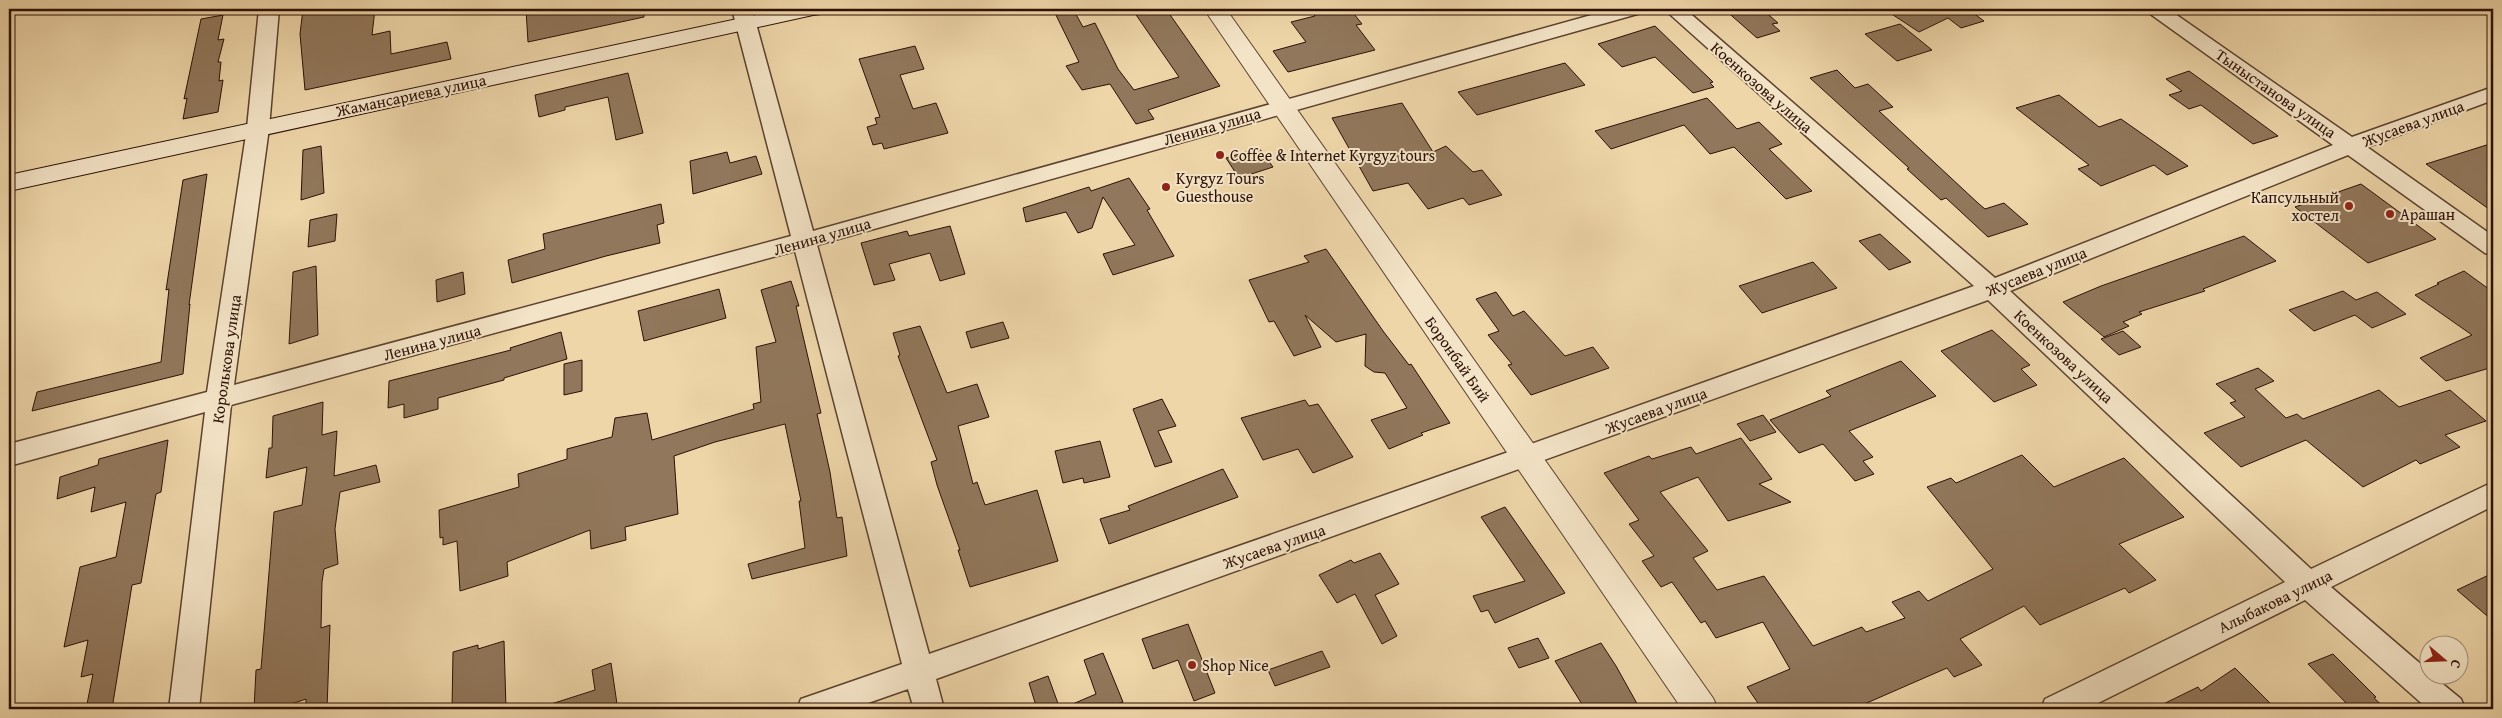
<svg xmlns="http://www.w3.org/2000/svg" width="2502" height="718" font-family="'Gentium Book Plus',serif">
<rect width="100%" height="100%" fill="#eed6a9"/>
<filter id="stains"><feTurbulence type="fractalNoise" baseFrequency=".004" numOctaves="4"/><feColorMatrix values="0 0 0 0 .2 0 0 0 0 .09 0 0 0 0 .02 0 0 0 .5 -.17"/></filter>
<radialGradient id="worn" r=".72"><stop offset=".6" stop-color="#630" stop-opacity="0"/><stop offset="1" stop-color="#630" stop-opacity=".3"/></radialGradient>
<!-- building -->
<path fill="#91775b" stroke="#2c1006" d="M 303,9 L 375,9 L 372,35 L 390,31 L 391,54 L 447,42 L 451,59 L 305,90 L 300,34 Z
M 526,9 L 644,9 L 644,17 L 528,42 Z
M 1053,9 L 1073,9 L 1083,27 L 1095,23 L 1118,69 L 1134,90 L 1179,77 L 1132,9 L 1166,9 L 1220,86 L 1148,110 L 1154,119 L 1136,124 L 1110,84 L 1082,90 L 1066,66 L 1079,62 Z
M 1309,9 L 1350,9 L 1362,24 L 1356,25 L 1375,50 L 1288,72 L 1273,51 L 1306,42 L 1291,22 L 1315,16 Z
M 1724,9 L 1762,9 L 1778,23 L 1772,24 L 1780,31 L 1757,38 Z
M 1884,9 L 1968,9 L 1984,21 L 1961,28 L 1948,18 L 1919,32 Z
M 223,15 L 218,40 L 224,39 L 218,62 L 221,62 L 219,81 L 223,80 L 218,112 L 183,119 L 187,98 L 184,99 L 201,19 Z
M 1900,24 L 1932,50 L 1897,61 L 1865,34 Z
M 1655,26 L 1713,82 L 1710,83 L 1714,87 L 1693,93 L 1655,57 L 1622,67 L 1598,44 Z
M 915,46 L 924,69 L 900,75 L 913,109 L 936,103 L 948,133 L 884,149 L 882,143 L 873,145 L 867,127 L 877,124 L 875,118 L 880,117 L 859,59 Z
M 1565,63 L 1585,85 L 1477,115 L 1458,92 Z
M 1837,70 L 1855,88 L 1868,84 L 1893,107 L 1879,111 L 1979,204 L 1985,209 L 2004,203 L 2028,224 L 1988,237 L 1946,198 L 1941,200 L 1907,169 L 1909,168 L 1810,78 Z
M 2189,71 L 2214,89 L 2278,136 L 2253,144 L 2201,105 L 2189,109 L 2169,95 L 2182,91 L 2166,79 Z
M 628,73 L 643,133 L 616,140 L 608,97 L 565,107 L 565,110 L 539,117 L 535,95 Z
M 2059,95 L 2099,127 L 2121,119 L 2188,166 L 2167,175 L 2154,165 L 2101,186 L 2078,169 L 2089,165 L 2016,108 Z
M 1707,98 L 1737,129 L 1759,122 L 1782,144 L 1769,149 L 1812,191 L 1786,199 L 1734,147 L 1710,154 L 1684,125 L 1611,149 L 1595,131 Z
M 1402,103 L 1433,152 L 1446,146 L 1473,172 L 1482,170 L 1502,195 L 1469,205 L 1463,198 L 1428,209 L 1408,183 L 1373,191 L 1332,118 Z
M 2493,143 L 2493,212 L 2426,164 Z
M 321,146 L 324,193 L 301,200 L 303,150 Z
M 1259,148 L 1273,167 L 1239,178 L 1226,158 Z
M 727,152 L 730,163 L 756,156 L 762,174 L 693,194 L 690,161 Z
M 207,174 L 189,305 L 190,304 L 183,374 L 32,411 L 37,392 L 161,362 L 169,289 L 166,290 L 183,180 Z
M 1129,178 L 1150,209 L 1147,210 L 1174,256 L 1113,275 L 1103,254 L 1135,245 L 1103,197 L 1092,228 L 1078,233 L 1066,212 L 1026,222 L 1023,208 L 1089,187 L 1091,191 Z
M 2361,184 L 2436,239 L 2368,263 L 2295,207 Z
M 661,204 L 664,223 L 657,225 L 660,243 L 606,256 L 512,283 L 508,260 L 545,249 L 543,234 Z
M 337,214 L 335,241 L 308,247 L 310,220 Z
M 950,226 L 965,274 L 940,281 L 930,253 L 889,264 L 895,280 L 874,285 L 861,243 L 907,231 L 909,236 Z
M 1880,234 L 1911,262 L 1889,270 L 1859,241 Z
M 2244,236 L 2276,261 L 2203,289 L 2205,291 L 2139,312 L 2142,314 L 2123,322 L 2129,326 L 2104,337 L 2063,302 L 2101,286 Z
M 1326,249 L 1383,331 L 1409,365 L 1411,364 L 1450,423 L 1421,433 L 1423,435 L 1389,449 L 1371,420 L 1407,408 L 1385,373 L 1374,372 L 1365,366 L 1366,334 L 1336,342 L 1305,315 L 1321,347 L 1294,356 L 1274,321 L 1269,322 L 1249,280 L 1309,262 L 1304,256 Z
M 1813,262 L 1837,288 L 1762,313 L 1739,286 Z
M 316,266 L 318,335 L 289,344 L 293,272 Z
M 2464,271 L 2493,292 L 2493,367 L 2446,381 L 2420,358 L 2472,335 L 2415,295 L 2439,284 L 2437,283 Z
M 463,272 L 465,294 L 437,302 L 436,280 Z
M 791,281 L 799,306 L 796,306 L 821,413 L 817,414 L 830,472 L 837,518 L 842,517 L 847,556 L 752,579 L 748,564 L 805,548 L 799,501 L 801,501 L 785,424 L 715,442 L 674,456 L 678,514 L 625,527 L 626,540 L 591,549 L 590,530 L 507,562 L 508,576 L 460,591 L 457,541 L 443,545 L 443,537 L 440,538 L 439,510 L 519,487 L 518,474 L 567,459 L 567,449 L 612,437 L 615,418 L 647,413 L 652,440 L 754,409 L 753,404 L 761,402 L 756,347 L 776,342 L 761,290 Z
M 719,289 L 726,318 L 644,341 L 638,311 Z
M 2343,291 L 2356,300 L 2377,292 L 2406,314 L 2372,328 L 2355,315 L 2314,331 L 2289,310 Z
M 1496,292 L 1513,316 L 1524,311 L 1565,356 L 1593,347 L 1609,368 L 1531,395 L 1508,365 L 1512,364 L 1488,335 L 1499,331 L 1476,299 Z
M 1003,322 L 1009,338 L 971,348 L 966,332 Z
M 920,326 L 947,393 L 977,384 L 989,417 L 958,426 L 973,484 L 977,482 L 985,505 L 1037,490 L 1058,561 L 970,587 L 958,550 L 960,550 L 937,485 L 931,462 L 937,460 L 898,356 L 900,355 L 893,333 Z
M 1992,330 L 2030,365 L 2021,369 L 2037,385 L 1994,402 L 1941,351 Z
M 2123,331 L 2141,347 L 2119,355 L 2101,339 Z
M 561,332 L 567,359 L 504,378 L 504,380 L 438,398 L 438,409 L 404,418 L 404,404 L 388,408 L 389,381 L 511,350 L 510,348 Z
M 582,360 L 582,391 L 564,395 L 564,364 Z
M 1901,361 L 1936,396 L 1849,431 L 1873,457 L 1863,461 L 1874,474 L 1855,481 L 1823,444 L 1799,453 L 1770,420 L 1831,396 L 1826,391 Z
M 2258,368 L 2274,381 L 2255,389 L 2286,418 L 2297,414 L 2303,419 L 2379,390 L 2399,407 L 2450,390 L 2486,421 L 2445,435 L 2460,447 L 2420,464 L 2416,460 L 2363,487 L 2306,440 L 2241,467 L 2204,433 L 2245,417 L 2230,403 L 2236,401 L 2216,384 Z
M 1162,399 L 1176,426 L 1158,431 L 1172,462 L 1155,467 L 1133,409 Z
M 1305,400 L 1309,406 L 1318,404 L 1353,457 L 1313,473 L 1298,449 L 1263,460 L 1241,418 Z
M 323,402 L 322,435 L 337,431 L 334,476 L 376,465 L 380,482 L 340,492 L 335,529 L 338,564 L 324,569 L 322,582 L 321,628 L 330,625 L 327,709 L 306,709 L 306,699 L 277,709 L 254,709 L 256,670 L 261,669 L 263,645 L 274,512 L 302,505 L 307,467 L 266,478 L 269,448 L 272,448 L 273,416 Z
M 1763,415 L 1776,432 L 1750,441 L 1737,424 Z
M 1741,438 L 1772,479 L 1759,484 L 1791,502 L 1728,521 L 1698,477 L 1660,492 L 1708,551 L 1693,558 L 1717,590 L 1764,576 L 1813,646 L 1862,627 L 1866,632 L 1905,618 L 1892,602 L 1919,591 L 1928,601 L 1993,569 L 1927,487 L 1951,478 L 1956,483 L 2022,455 L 2054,487 L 2124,458 L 2184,517 L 2119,544 L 2156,580 L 2129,593 L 2125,588 L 2040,625 L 2024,606 L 1960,639 L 1982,665 L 1954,677 L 1947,668 L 1853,709 L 1762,709 L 1747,687 L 1790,669 L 1763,622 L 1716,638 L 1705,621 L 1701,623 L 1672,582 L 1661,587 L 1642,561 L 1654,556 L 1629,524 L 1639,520 L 1604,473 L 1649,456 L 1652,459 L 1691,447 L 1696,454 Z
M 168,440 L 161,492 L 156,494 L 141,583 L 132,585 L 112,709 L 86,709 L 93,674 L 81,677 L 88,640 L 64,647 L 80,567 L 116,557 L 126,502 L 91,512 L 95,487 L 57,499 L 60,477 L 98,465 L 99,459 Z
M 1100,441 L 1110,477 L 1084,483 L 1083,478 L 1063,483 L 1055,451 Z
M 1223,469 L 1238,497 L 1109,544 L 1100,519 L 1130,510 L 1128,506 Z
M 1505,507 L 1565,593 L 1495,623 L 1488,610 L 1481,612 L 1473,596 L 1525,581 L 1481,517 Z
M 1380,553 L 1399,584 L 1375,595 L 1397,636 L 1382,644 L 1355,594 L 1337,603 L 1319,575 L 1351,560 L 1354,563 Z
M 2493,573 L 2493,621 L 2457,590 Z
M 1188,624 L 1215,693 L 1194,701 L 1178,660 L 1153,669 L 1142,639 Z
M 1538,638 L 1549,658 L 1519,668 L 1508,648 Z
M 504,641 L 506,709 L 452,709 L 453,652 L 478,645 L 478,649 Z
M 1601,643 L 1616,666 L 1640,709 L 1585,709 L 1555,661 Z
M 1322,651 L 1330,667 L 1275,686 L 1268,670 Z
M 1103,653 L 1123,702 L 1105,709 L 1061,709 L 1096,694 L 1084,660 Z
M 2333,654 L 2376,697 L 2374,698 L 2386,709 L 2352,709 L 2308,664 Z
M 611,663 L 617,704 L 601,709 L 548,709 L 548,705 L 595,690 L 592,670 Z
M 2235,668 L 2276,709 L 2153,709 L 2198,687 L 2201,691 Z
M 1048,676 L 1060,709 L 1037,709 L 1029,683 Z"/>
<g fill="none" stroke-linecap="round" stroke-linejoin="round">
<defs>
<path id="minor" d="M 259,9 L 279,9 L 269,128 L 234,385 L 791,236 L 732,9 L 752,9 L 813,231 L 1613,9 L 1644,9 L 1641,13 L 817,245 L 929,654 L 1517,449 L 1974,286 L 1664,9 L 1685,9 L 1995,278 L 2333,145 L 2149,13 L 2146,9 L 2168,9 L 2352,137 L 2493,87 L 2493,100 L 2367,147 L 2493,236 L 2493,255 L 2485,253 L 2348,155 L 2010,291 L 2311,569 L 2493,482 L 2493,506 L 2331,587 L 2430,672 L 2430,676 L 2433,676 L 2461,699 L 2465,709 L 2428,709 L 2305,600 L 2086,709 L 2041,709 L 2045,699 L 2285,582 L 1988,300 L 936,679 L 944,709 L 914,709 L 908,689 L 851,709 L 797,709 L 801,699 L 902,664 L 795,251 L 231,405 L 199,709 L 169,709 L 205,412 L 9,466 L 9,444 L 207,392 L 247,128 Z"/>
<path id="tertiary" d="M 1204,9 L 1226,9 L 1713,698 L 1718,709 L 1682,709 Z"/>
<path id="secondary" d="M 784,9 L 824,9 L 821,14 L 813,15 L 9,191 L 9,175 Z"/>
</defs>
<!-- minor casing -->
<use href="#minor" stroke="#5c422f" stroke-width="3"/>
<!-- tertiary casing -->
<use href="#tertiary" stroke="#5c422f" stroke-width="2"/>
<!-- secondary casing -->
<use href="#secondary" stroke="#2c1006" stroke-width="2"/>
<!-- minor -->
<use href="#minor" fill="#f4e4c7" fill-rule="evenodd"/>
<!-- tertiary -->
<use href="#tertiary" fill="#f4e4c7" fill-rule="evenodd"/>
<!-- secondary -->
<use href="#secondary" fill="#f4e4c7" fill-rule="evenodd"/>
</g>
<!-- markers -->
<g fill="#8f2418" stroke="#f4e4c7" stroke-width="2">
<circle cx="1220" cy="155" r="5"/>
<circle cx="1166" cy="187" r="5"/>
<circle cx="2349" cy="206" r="5"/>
<circle cx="2390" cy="214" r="5"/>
<circle cx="1192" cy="665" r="5"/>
</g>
<g text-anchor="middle" stroke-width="4" stroke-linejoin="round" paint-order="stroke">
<!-- street labels -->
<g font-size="16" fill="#2c1006" stroke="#f4e4c7">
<text transform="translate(1762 87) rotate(41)" y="6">Коенкозова улица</text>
<text transform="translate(2276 93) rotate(35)" y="6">Тыныстанова улица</text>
<text transform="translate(411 95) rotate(-12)" y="6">Жамансариева улица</text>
<text transform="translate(2413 123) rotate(-20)" y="6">Жусаева улица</text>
<text transform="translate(1212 126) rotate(-16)" y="6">Ленина улица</text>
<text transform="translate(822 236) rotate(-16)" y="6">Ленина улица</text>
<text transform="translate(2036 271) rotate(-22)" y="6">Жусаева улица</text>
<text transform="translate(432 342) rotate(-15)" y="6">Ленина улица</text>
<text transform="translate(2064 356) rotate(43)" y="6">Коенкозова улица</text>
<text transform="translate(226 359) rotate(-82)" y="6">Королькова улица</text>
<text transform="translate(1458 359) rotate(55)" y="6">Боронбай Бий</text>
<text transform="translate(1656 410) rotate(-20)" y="6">Жусаева улица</text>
<text transform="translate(1274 546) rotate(-19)" y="6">Жусаева улица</text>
<text transform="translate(2275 601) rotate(-26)" y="6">Алыбакова улица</text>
</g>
<!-- poi labels -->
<g font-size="16" fill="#2c1006" stroke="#f4e4c7" text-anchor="start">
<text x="1230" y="161">Coffee &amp; Internet Kyrgyz tours</text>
<text x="1176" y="184">Kyrgyz Tours<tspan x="1176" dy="18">Guesthouse</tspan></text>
<text x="2339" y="203" text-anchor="end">Капсульный<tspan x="2339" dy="18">хостел</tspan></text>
<text x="2400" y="220">Арашан</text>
<text x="1202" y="671">Shop Nice</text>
</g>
</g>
<!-- margin -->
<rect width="2502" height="718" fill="none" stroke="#eed6a9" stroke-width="30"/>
<rect x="10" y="10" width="2482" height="698" fill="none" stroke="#2c1006" stroke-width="2.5"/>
<rect x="15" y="15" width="2472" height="688" fill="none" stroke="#2c1006"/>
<!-- north arrow -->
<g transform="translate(2444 660) rotate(109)"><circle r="24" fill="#f4e4c7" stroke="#a48f7a"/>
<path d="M0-4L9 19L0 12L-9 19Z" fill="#8f2418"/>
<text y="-8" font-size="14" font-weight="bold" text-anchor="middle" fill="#2c1006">С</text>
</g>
<rect width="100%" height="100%" filter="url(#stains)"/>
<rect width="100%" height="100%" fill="url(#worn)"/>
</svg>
